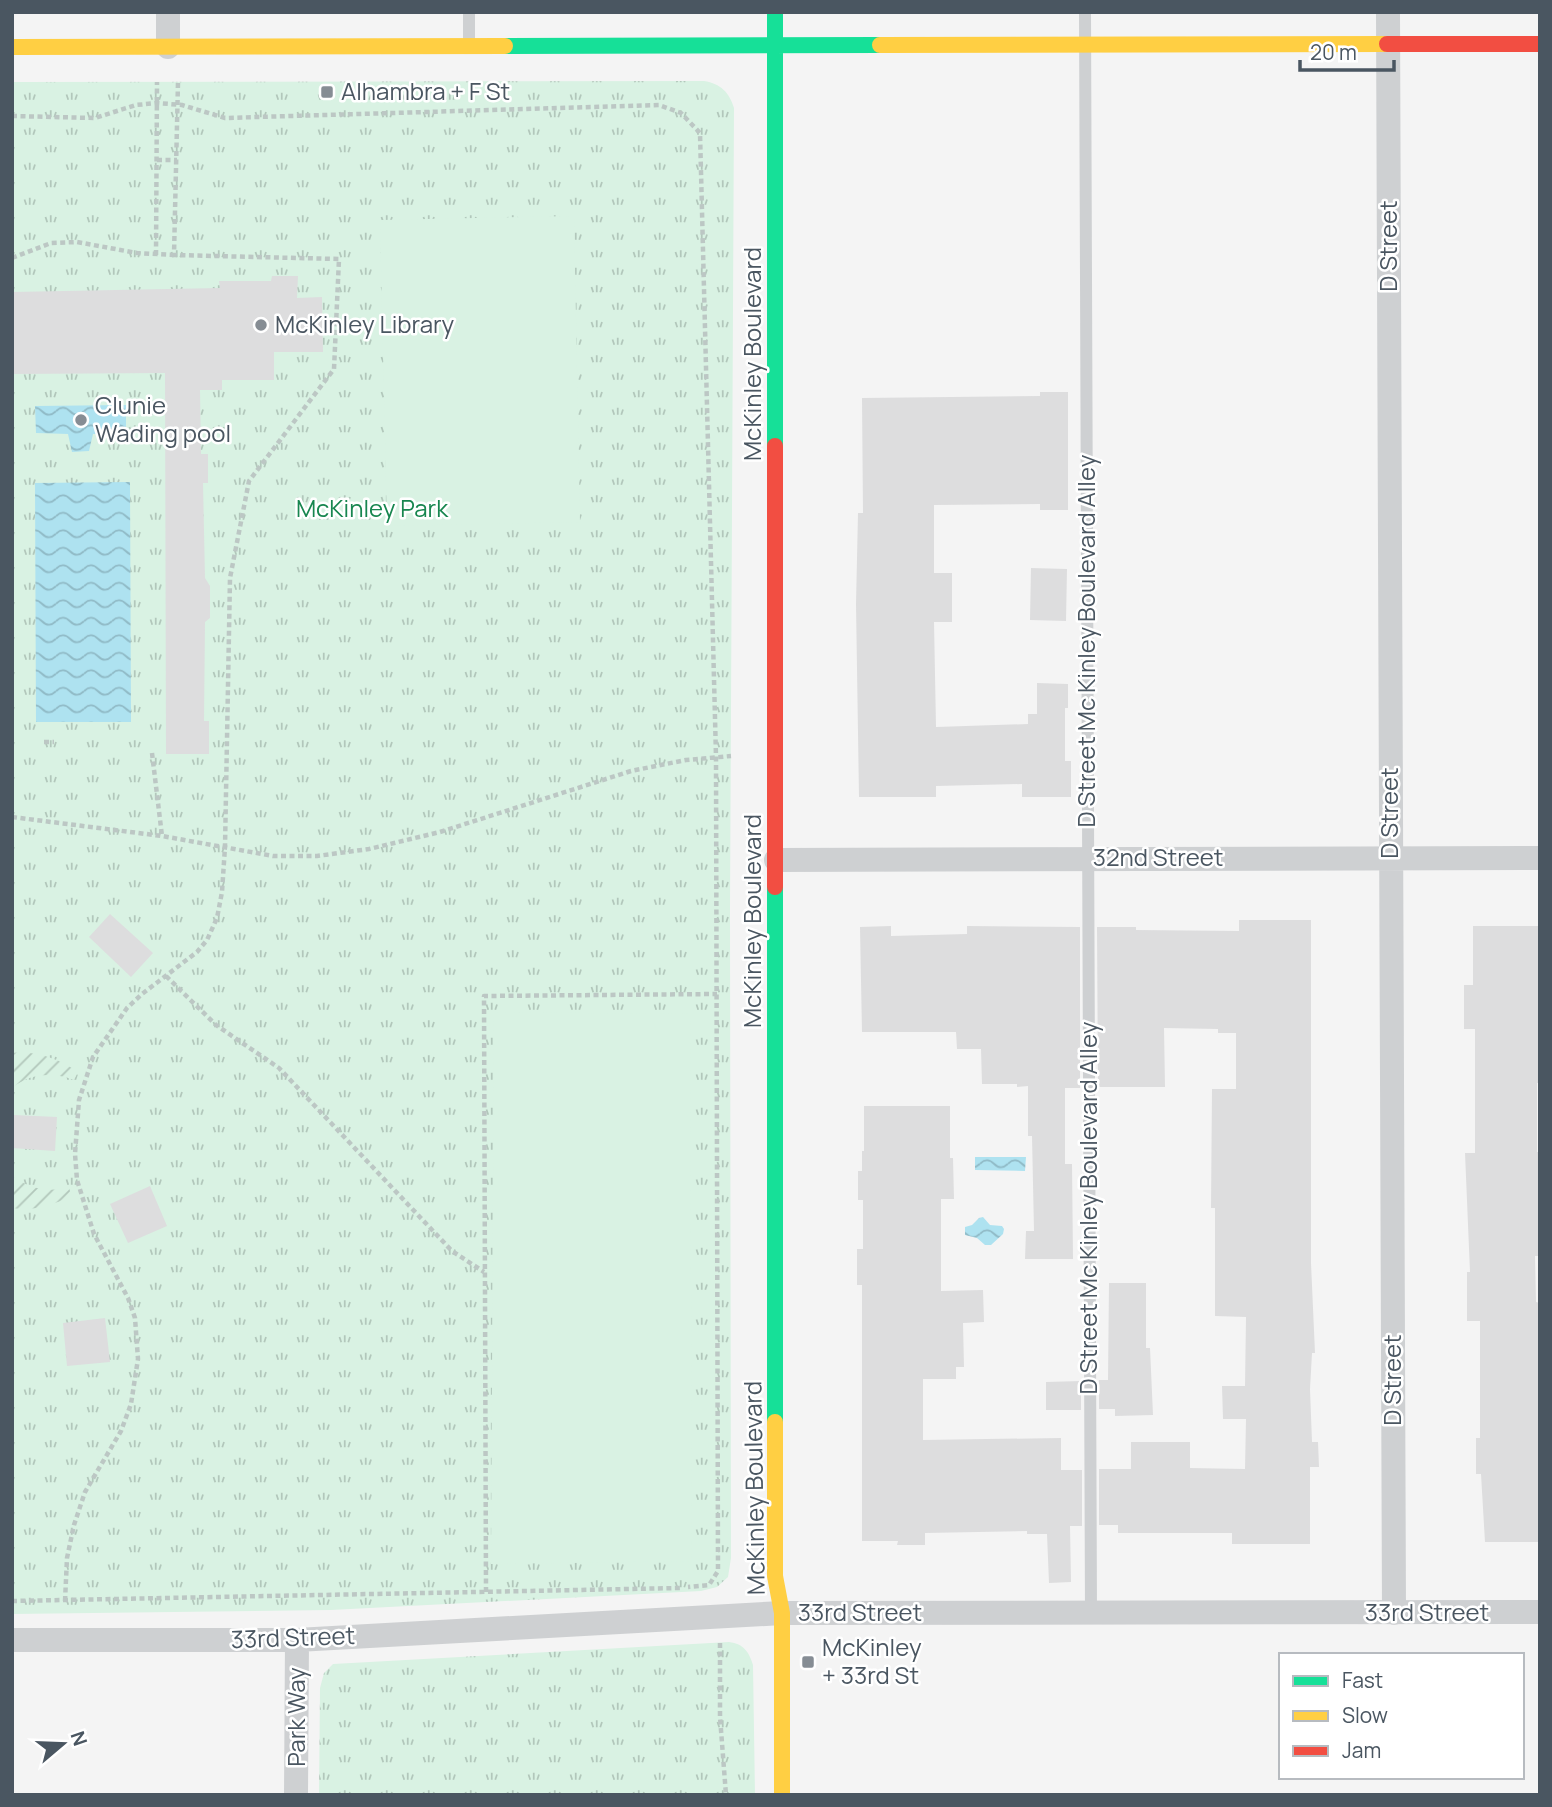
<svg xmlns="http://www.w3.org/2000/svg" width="1552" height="1807" font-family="Manrope,sans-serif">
<defs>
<pattern id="park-tufts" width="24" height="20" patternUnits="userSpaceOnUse" patternTransform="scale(1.75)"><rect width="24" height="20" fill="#d9f2e3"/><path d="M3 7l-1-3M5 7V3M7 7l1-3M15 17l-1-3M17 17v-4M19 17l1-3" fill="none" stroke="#b2c7bb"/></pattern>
<pattern id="garden-furrows" width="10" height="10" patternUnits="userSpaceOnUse" patternTransform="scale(1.75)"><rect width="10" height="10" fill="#d9f2e3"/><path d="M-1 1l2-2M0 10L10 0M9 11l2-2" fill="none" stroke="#b2c7bb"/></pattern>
<pattern id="water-waves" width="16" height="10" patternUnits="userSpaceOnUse" patternTransform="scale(1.75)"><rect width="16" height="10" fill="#aee2f0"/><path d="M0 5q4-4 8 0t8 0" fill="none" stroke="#90bac6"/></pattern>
</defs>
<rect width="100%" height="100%" fill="#f4f4f4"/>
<!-- park -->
<path fill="url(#park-tufts)" d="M 704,81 C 721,84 729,92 734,108 L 730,910 L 731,1558 L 728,1577 L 717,1587 L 701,1591 L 331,1610 L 12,1614 L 12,82 Z
M 729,1642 C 744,1644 749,1652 753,1665 L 755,1795 L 319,1795 L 320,1688 L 324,1673 L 333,1664 Z"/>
<!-- garden -->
<path fill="url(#garden-furrows)" d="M 22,1052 C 44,1054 59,1059 78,1072 L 74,1080 C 53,1072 30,1073 12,1088 L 12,1053 Z
M 12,1176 C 31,1189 47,1193 69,1187 L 71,1196 C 51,1206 34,1211 12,1208 Z"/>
<!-- pitch -->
<path fill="#d9f2e3" d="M 574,216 L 580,522 L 387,526 L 380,220 Z
M 494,1012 L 690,1014 L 692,1561 L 491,1564 Z"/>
<!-- water -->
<path fill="url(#water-waves)" d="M 126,405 L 126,434 L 93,434 L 89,451 L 72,452 L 68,434 L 36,433 L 35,406 Z
M 130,482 L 131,722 L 36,722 L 35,483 Z
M 975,1157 L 1026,1157 L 1025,1171 L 975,1170 Z
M 979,1218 L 983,1217 L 990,1225 L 1002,1226 L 1004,1229 L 1003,1234 L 991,1245 L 985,1245 L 977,1238 L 965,1235 L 965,1227 L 972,1225 Z"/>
<!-- building -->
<path fill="#ddddde" d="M 272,276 L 298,276 L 297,298 L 322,297 L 323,352 L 274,352 L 274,380 L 222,380 L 222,390 L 200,390 L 201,454 L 208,454 L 208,483 L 203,483 L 205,578 L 210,586 L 210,618 L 205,622 L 204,721 L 209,721 L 209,754 L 166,754 L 165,373 L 12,374 L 12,292 L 220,288 L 219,281 L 271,281 Z
M 1040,392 L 1068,392 L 1068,510 L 1040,510 L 1040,504 L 934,505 L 934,573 L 952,573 L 952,622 L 934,622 L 936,727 L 1028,724 L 1028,714 L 1037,714 L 1037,683 L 1068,684 L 1068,708 L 1065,708 L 1065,761 L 1071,761 L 1071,797 L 1022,797 L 1022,784 L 936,786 L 936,797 L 859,797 L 856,604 L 858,513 L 863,513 L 862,398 L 1040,396 Z
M 1031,568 L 1067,569 L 1066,621 L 1030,620 Z
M 110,914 L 153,953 L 131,977 L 89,937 Z
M 1239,920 L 1311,920 L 1311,1263 L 1315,1353 L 1312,1353 L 1310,1389 L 1312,1442 L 1318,1442 L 1319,1467 L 1310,1467 L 1310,1544 L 1232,1544 L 1232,1533 L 1118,1533 L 1118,1525 L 1099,1525 L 1099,1469 L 1131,1469 L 1131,1442 L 1190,1442 L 1190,1468 L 1245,1469 L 1246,1419 L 1223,1419 L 1222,1386 L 1245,1386 L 1246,1317 L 1215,1316 L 1215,1208 L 1211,1208 L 1212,1089 L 1236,1089 L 1236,1033 L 1218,1033 L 1218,1029 L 1164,1028 L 1165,1087 L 1098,1087 L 1097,927 L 1136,927 L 1136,930 L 1239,931 Z
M 891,926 L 891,936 L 967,934 L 967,926 L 1080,927 L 1080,1088 L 1065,1088 L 1065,1164 L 1072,1164 L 1073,1259 L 1025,1259 L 1026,1231 L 1034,1231 L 1032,1136 L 1028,1136 L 1028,1086 L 1017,1087 L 1017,1084 L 982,1084 L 981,1049 L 957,1049 L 956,1032 L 862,1032 L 860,927 Z
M 1473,926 L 1540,926 L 1540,1083 L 1537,1083 L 1537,1152 L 1540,1152 L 1540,1256 L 1535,1256 L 1536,1302 L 1540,1303 L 1540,1542 L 1485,1542 L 1481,1474 L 1476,1474 L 1476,1438 L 1480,1438 L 1480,1321 L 1467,1321 L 1467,1272 L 1470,1272 L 1465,1153 L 1475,1153 L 1475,1029 L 1464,1029 L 1464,985 L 1473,985 Z
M 864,1106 L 950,1106 L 950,1158 L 953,1158 L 954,1199 L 941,1199 L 941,1291 L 983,1290 L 984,1322 L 963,1323 L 964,1367 L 956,1367 L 956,1379 L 923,1379 L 923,1440 L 1061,1438 L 1061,1470 L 1082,1470 L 1082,1526 L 1070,1526 L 1071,1582 L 1049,1583 L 1047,1534 L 1027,1534 L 1027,1531 L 925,1533 L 925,1545 L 897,1545 L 898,1541 L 862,1541 L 862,1285 L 857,1285 L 857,1249 L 863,1249 L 863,1200 L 858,1200 L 858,1171 L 862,1171 L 862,1151 L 864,1151 Z
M 14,1115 L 57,1117 L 55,1151 L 12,1148 Z
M 150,1186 L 167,1226 L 128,1243 L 110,1204 Z
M 1109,1283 L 1146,1283 L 1146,1348 L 1150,1348 L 1153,1415 L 1115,1416 L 1115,1409 L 1099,1409 L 1099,1380 L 1108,1380 Z
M 105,1318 L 110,1362 L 67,1366 L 63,1323 Z
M 1081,1381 L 1081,1410 L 1046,1410 L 1046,1382 Z"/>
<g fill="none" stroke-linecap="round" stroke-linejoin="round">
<!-- path -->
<path stroke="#bcc7c4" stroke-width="4.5" stroke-dasharray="5 3.5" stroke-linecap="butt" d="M 12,116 L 95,118 L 136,105 L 157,103 L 182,105 L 225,118 L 659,105 L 681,113 L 700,133 L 716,757 L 718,1571 L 709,1585 L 688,1587
M 157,160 L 177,160
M 156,255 L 157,82
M 12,258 L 51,243 L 77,242 L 137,253 L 174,255
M 44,742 L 54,742
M 152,753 L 162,836
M 12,817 L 162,836 L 273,856 L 317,856 L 369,849 L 440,832 L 631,771 L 686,760 L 731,756
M 166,976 L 216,1025 L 279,1068 L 452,1251 L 484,1272
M 486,1592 L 484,996 L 717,994
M 12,1601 L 680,1588
M 65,1601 L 67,1558 L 74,1525 L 85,1492 L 121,1431 L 131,1404 L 138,1359 L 135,1318 L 128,1298 L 94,1234 L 77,1180 L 75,1154 L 79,1100 L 93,1057 L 127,1008 L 142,994 L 197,952 L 207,940 L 217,918 L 222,892 L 225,847 L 230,578 L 249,481 L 334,369 L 339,259 L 174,255 L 178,82
M 720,1643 L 720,1717 L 726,1795"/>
<!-- lane -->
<path stroke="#ced0d2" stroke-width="12" d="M 1085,12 L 1091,1614
M 469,43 L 469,12"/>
<!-- street -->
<path stroke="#ced0d2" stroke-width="24" d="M 168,12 L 168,47
M 1388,12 L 1394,1613
M 776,860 L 1540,858
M 12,1640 L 297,1640 L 782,1613 L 1540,1612
M 296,1795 L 297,1640"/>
<!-- fast -->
<path stroke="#16e098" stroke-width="16" d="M 775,12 L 775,446
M 505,46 L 880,45
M 775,887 L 775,1422"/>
<!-- slow -->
<path stroke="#ffcf43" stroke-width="16" d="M 880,45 L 1387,44
M 12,47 L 505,46
M 775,1422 L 775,1576 L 782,1613 L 782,1795"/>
<!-- jam -->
<path stroke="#f24e42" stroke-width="16" d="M 1387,44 L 1540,44
M 775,446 L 775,887"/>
</g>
<!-- markers -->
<g fill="#868d94" stroke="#fff" stroke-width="2.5">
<rect x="320" y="85" width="14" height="14" rx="3.5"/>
<circle cx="261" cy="325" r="7"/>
<circle cx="81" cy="420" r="7"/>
<rect x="801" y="1655" width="14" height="14" rx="3.5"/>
</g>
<g text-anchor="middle" stroke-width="5" stroke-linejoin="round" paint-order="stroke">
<!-- poi labels -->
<g font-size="24" fill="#4a5661" stroke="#fff" text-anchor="start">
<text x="341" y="100">Alhambra + F St</text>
<text x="275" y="333">McKinley Library</text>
<text x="95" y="414">Clunie<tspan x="95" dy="28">Wading pool</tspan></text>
<text x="822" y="1656">McKinley<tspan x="822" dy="28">+ 33rd St</tspan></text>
</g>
<!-- street labels -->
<g font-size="24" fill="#4a5661" stroke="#fff">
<text transform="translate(1389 246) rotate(-90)" y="8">D Street</text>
<text transform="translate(753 354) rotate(-90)" y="8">McKinley Boulevard</text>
<text transform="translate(1087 641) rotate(-90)" y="8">D Street Mc Kinley Boulevard Alley</text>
<text transform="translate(1390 813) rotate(-90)" y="8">D Street</text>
<text x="1158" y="866">32nd Street</text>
<text transform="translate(753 921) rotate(-90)" y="8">McKinley Boulevard</text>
<text transform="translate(1089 1208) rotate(-90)" y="8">D Street Mc Kinley Boulevard Alley</text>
<text transform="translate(1393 1380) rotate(-90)" y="8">D Street</text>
<text transform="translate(755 1488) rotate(-91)" y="8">McKinley Boulevard</text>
<text x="860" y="1621">33rd Street</text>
<text x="1427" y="1621">33rd Street</text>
<text transform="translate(293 1638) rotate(-2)" y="8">33rd Street</text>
<text transform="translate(297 1717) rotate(-90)" y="8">Park Way</text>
</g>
<!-- park labels -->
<g font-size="24" fill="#17864f" stroke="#fff">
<text x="372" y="517">McKinley Park</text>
</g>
</g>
<!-- border -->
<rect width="1552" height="1807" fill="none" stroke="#4a5661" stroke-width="28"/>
<!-- legend -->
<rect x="1279" y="1653" width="245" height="126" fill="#ffffff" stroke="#b7bbc0" stroke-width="2"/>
<rect x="1293" y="1676" width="35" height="10" fill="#16e098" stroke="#b7bbc0" stroke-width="2"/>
<text x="1342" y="1688" font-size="21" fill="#4a5661">Fast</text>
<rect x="1293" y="1711" width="35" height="10" fill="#ffcf43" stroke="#b7bbc0" stroke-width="2"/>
<text x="1342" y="1723" font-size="21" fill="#4a5661">Slow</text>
<rect x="1293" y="1746" width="35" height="10" fill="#f24e42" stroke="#b7bbc0" stroke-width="2"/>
<text x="1342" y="1758" font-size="21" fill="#4a5661">Jam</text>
<!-- north arrow -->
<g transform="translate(63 1744) rotate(71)" stroke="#ffffff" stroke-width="5" paint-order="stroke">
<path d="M0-5L12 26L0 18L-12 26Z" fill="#4a5661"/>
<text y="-10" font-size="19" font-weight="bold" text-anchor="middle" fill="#4a5661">N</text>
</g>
<!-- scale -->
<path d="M1300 60v10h94v-10" fill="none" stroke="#4a5661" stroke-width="3.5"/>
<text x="1310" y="60" font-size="21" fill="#4a5661" stroke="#ffffff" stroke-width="5" paint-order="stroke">20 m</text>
</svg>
